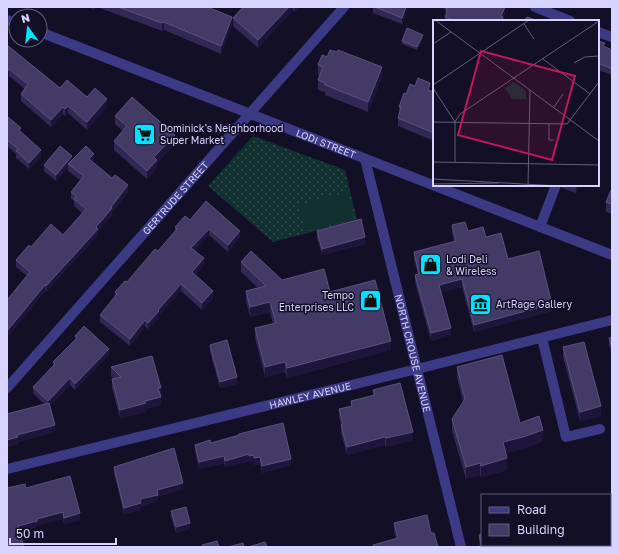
<svg xmlns="http://www.w3.org/2000/svg" width="619" height="554" font-family="'Golos Text',sans-serif">
<defs>
<pattern id="grass-dots" width="8" height="8" patternUnits="userSpaceOnUse"><rect width="8" height="8" fill="#12302f"/><path d="M2 2h.1M6 6h.1" fill="none" stroke="#344d4e" stroke-width="1.8" stroke-linecap="round"/></pattern>
</defs>
<rect width="100%" height="100%" fill="#130f26"/>
<!-- grass -->
<path fill="url(#grass-dots)" d="M 253,136 L 345,170 L 357,220 L 273,242 L 208,186 Z"/>
<!-- garden -->
<path fill="#12302f" d="M 347,192 L 354,219 L 306,231 L 299,205 Z"/>
<g fill="none" stroke-linecap="round" stroke-linejoin="round">
<!-- minor -->
<g stroke="#3d3a85" stroke-width="10">
<path d="M 535,7 L 570,21"/>
<path d="M 7,20 L 16,23"/>
<path id="s1" d="M 40,32 L 612,255"/>
<path d="M 598,32 L 612,37"/>
<path id="s2" d="M 365,159 L 461,547"/>
<path d="M 540,227 L 556,185"/>
<path d="M 542,338 L 566,437 L 600,429"/>
<path id="s3" d="M 7,388 L 344,7"/>
<path id="s4" d="M 7,469 L 417,369 L 612,320"/>
</g>
</g>
<!-- wall -->
<path fill="#312854" d="M 88,7 L 95,7 L 94,9 Z
M 97,7 L 207,7 L 232,25 L 221,54 L 164,30 L 162,31 Z
M 243,7 L 299,7 L 295,12 L 293,10 L 258,48 L 233,26 L 233,18 Z
M 373,7 L 408,7 L 408,9 L 402,24 L 373,13 Z
M 439,7 L 505,7 L 505,14 L 503,18 L 503,21 L 445,21 L 445,17 L 446,15 L 445,9 Z
M 423,38 L 417,50 L 402,44 L 402,41 Z
M 598,41 L 605,47 L 612,50 L 612,75 L 598,70 Z
M 7,45 L 60,88 L 87,97 L 107,107 L 87,130 L 68,113 L 65,116 L 63,114 L 51,127 L 21,101 L 21,94 L 25,89 L 9,76 Z
M 318,65 L 382,76 L 368,112 L 325,95 L 325,92 L 318,90 L 318,80 L 320,76 L 318,75 Z
M 430,91 L 434,92 L 434,141 L 398,126 L 398,118 L 399,113 L 399,107 L 406,94 Z
M 115,116 L 175,143 L 157,163 L 157,168 L 147,179 L 114,150 L 114,141 L 123,131 L 115,124 Z
M 7,118 L 21,132 L 41,157 L 29,169 L 16,158 L 16,154 L 7,146 Z
M 94,160 L 92,162 L 128,192 L 112,212 L 112,215 L 98,232 L 98,235 L 46,292 L 45,291 L 7,338 L 7,300 L 27,276 L 16,267 L 16,260 L 31,247 L 63,235 L 82,213 L 74,206 L 74,201 L 71,199 L 71,192 L 80,180 L 68,171 L 68,167 L 56,181 L 44,171 L 44,165 L 72,161 Z
M 562,185 L 579,185 L 576,193 L 562,188 Z
M 612,188 L 612,214 L 606,212 L 606,202 Z
M 190,220 L 240,237 L 228,252 L 209,235 L 195,250 L 204,265 L 195,275 L 213,298 L 202,310 L 181,291 L 159,316 L 159,318 L 148,329 L 145,326 L 130,346 L 100,322 L 100,315 L 115,297 L 115,292 L 127,282 L 158,251 L 175,231 L 175,227 Z
M 452,225 L 486,237 L 508,259 L 552,311 L 474,332 L 462,287 L 441,292 L 451,335 L 431,341 L 415,282 L 415,275 L 418,274 L 414,259 L 414,252 L 454,242 L 452,233 Z
M 317,231 L 365,244 L 322,255 L 317,238 Z
M 241,262 L 282,280 L 330,292 L 391,350 L 287,378 L 285,372 L 265,377 L 255,338 L 255,328 L 273,324 L 270,312 L 250,317 L 246,301 L 246,291 L 258,288 L 241,272 Z
M 75,336 L 109,355 L 75,390 L 70,385 L 50,406 L 55,432 L 18,442 L 18,444 L 7,447 L 44,404 L 33,393 L 33,387 L 53,366 L 53,362 L 75,340 Z
M 612,337 L 612,355 L 609,345 L 609,338 Z
M 210,345 L 237,384 L 220,388 L 210,352 Z
M 563,347 L 601,416 L 580,421 L 563,357 Z
M 111,367 L 161,388 L 161,405 L 146,409 L 146,412 L 120,418 L 112,388 L 112,379 L 114,379 L 111,376 Z
M 457,367 L 520,423 L 543,441 L 523,449 L 506,453 L 507,470 L 481,477 L 480,475 L 466,479 L 452,431 L 452,419 L 463,402 L 457,378 Z
M 373,390 L 413,440 L 386,447 L 385,445 L 347,455 L 341,433 L 341,425 L 339,417 L 339,409 L 351,406 L 351,401 L 373,395 Z
M 239,434 L 291,465 L 262,473 L 260,464 L 254,465 L 254,461 L 249,462 L 249,461 L 225,467 L 224,463 L 199,469 L 195,451 L 195,445 L 211,443 L 239,435 Z
M 114,467 L 183,489 L 158,496 L 158,501 L 141,506 L 141,510 L 124,514 L 114,473 Z
M 7,488 L 26,488 L 80,520 L 64,524 L 63,519 L 37,525 L 37,527 L 20,532 L 24,547 L 7,547 Z
M 171,511 L 190,529 L 176,533 L 171,517 Z
M 394,523 L 431,533 L 438,547 L 373,547 L 373,545 L 396,539 L 394,530 Z
M 479,535 L 482,545 L 524,545 L 525,547 L 480,547 L 479,542 Z"/>
<!-- shaded-wall -->
<path fill="#1d163a" d="M 289,7 L 293,7 L 293,10 L 258,48 L 258,40 Z
M 295,7 L 299,7 L 295,12 Z
M 406,7 L 408,7 L 408,9 L 402,24 L 402,18 Z
M 505,7 L 505,14 L 503,18 L 503,21 L 501,21 L 501,16 Z
M 232,17 L 232,25 L 221,54 L 221,46 Z
M 164,22 L 164,30 L 162,31 L 162,23 Z
M 423,35 L 423,38 L 417,50 L 417,47 Z
M 382,67 L 382,76 L 368,112 L 368,102 Z
M 9,69 L 9,76 L 7,79 L 7,72 Z
M 430,83 L 430,91 L 428,90 Z
M 107,99 L 107,107 L 87,130 L 87,122 Z
M 68,106 L 68,113 L 65,116 L 65,109 Z
M 63,107 L 63,114 L 51,127 L 51,120 Z
M 175,135 L 175,143 L 157,163 L 157,168 L 147,179 L 147,171 L 154,157 Z
M 41,150 L 41,157 L 29,169 L 29,163 Z
M 94,154 L 94,160 L 89,166 L 89,159 Z
M 72,156 L 72,163 L 68,164 L 68,167 L 56,181 L 56,175 Z
M 128,185 L 128,192 L 112,212 L 112,215 L 98,232 L 98,235 L 46,292 L 46,286 L 96,227 L 111,207 Z
M 576,185 L 579,185 L 576,193 Z
M 209,229 L 209,235 L 191,254 L 191,248 Z
M 240,231 L 240,237 L 228,252 L 228,245 Z
M 365,237 L 365,244 L 322,255 L 322,249 Z
M 204,258 L 204,265 L 192,279 L 192,272 Z
M 462,279 L 462,287 L 439,293 L 439,285 Z
M 181,284 L 181,291 L 159,316 L 159,318 L 148,329 L 148,323 L 158,310 Z
M 45,285 L 45,291 L 7,338 L 7,331 Z
M 213,291 L 213,298 L 202,310 L 202,303 Z
M 270,302 L 270,312 L 250,317 L 250,307 Z
M 552,304 L 552,311 L 474,332 L 474,325 Z
M 145,320 L 145,326 L 130,346 L 130,339 Z
M 451,328 L 451,335 L 431,341 L 431,333 Z
M 391,341 L 391,350 L 287,378 L 287,368 Z
M 109,349 L 109,355 L 75,390 L 75,384 Z
M 285,362 L 285,372 L 265,377 L 265,367 Z
M 237,377 L 237,384 L 220,388 L 220,382 Z
M 70,378 L 70,385 L 48,408 L 48,401 Z
M 158,388 L 161,388 L 161,396 Z
M 161,397 L 161,405 L 146,409 L 146,412 L 120,418 L 120,410 L 145,401 Z
M 601,406 L 601,416 L 580,421 L 580,412 Z
M 55,425 L 55,432 L 18,442 L 18,444 L 7,447 L 7,440 L 17,435 Z
M 543,430 L 543,441 L 523,449 L 503,454 L 503,442 Z
M 413,432 L 413,440 L 386,447 L 386,438 Z
M 385,437 L 385,445 L 347,455 L 347,447 Z
M 249,454 L 249,461 L 225,467 L 225,461 Z
M 254,455 L 254,461 L 249,462 L 249,456 Z
M 224,456 L 224,463 L 199,469 L 199,462 Z
M 260,457 L 260,464 L 254,465 L 254,458 Z
M 507,458 L 507,470 L 481,477 L 481,466 Z
M 291,459 L 291,465 L 262,473 L 262,466 Z
M 480,463 L 480,475 L 466,479 L 466,467 Z
M 183,483 L 183,489 L 158,496 L 158,501 L 141,506 L 141,510 L 124,514 L 124,508 L 157,490 Z
M 63,512 L 63,519 L 37,525 L 37,527 L 18,532 L 18,526 L 37,519 Z
M 80,513 L 80,520 L 64,524 L 64,518 Z
M 190,523 L 190,529 L 176,533 L 176,527 Z
M 499,545 L 506,545 L 506,547 L 492,547 Z"/>
<!-- building -->
<path fill="#433a66" stroke="#5a527e" d="M 118,7 L 207,7 L 232,17 L 221,46 L 164,22 L 162,23 Z
M 243,7 L 289,7 L 258,40 L 233,18 Z
M 375,7 L 406,7 L 402,18 Z
M 446,7 L 505,7 L 501,16 L 503,17 L 502,21 L 455,21 L 445,17 L 447,12 Z
M 527,17 L 538,21 L 525,21 Z
M 407,28 L 423,35 L 417,47 L 402,41 Z
M 598,41 L 605,43 L 603,46 L 612,50 L 612,69 L 598,63 Z
M 7,45 L 60,88 L 67,80 L 87,97 L 95,88 L 107,99 L 87,122 L 68,106 L 65,109 L 63,107 L 51,120 L 21,94 L 28,84 L 9,69 L 7,72 Z
M 330,50 L 337,52 L 338,50 L 382,67 L 368,102 L 325,85 L 325,83 L 318,80 L 323,67 L 318,65 L 322,55 L 327,57 Z
M 418,78 L 430,83 L 428,90 L 434,92 L 434,133 L 398,118 L 401,107 L 399,107 L 404,93 L 406,94 L 410,84 L 415,86 Z
M 132,97 L 175,135 L 154,157 L 157,160 L 147,171 L 114,141 L 127,126 L 115,116 Z
M 8,117 L 21,128 L 19,130 L 41,150 L 29,163 L 16,151 L 18,149 L 7,140 L 7,118 Z
M 60,146 L 72,156 L 56,175 L 44,165 Z
M 86,146 L 94,154 L 89,159 L 112,178 L 115,175 L 128,185 L 111,207 L 112,208 L 96,227 L 98,229 L 46,286 L 45,285 L 7,331 L 7,300 L 30,272 L 16,260 L 29,245 L 31,247 L 51,224 L 63,235 L 86,209 L 74,199 L 76,196 L 71,192 L 84,176 L 68,164 Z
M 612,188 L 612,204 L 606,202 Z
M 206,201 L 240,231 L 228,245 L 209,229 L 191,248 L 204,258 L 192,272 L 213,291 L 202,303 L 181,284 L 158,310 L 159,311 L 148,323 L 145,320 L 130,339 L 100,315 L 117,294 L 115,292 L 125,281 L 127,282 L 155,249 L 158,251 L 177,229 L 175,227 L 185,216 L 190,220 Z
M 361,219 L 365,237 L 322,249 L 317,231 Z
M 465,222 L 468,231 L 483,227 L 486,237 L 501,233 L 508,259 L 539,251 L 552,304 L 474,325 L 462,279 L 439,285 L 451,328 L 431,333 L 415,275 L 419,274 L 414,252 L 456,241 L 452,225 Z
M 251,251 L 282,280 L 324,269 L 330,292 L 375,280 L 391,341 L 287,368 L 285,362 L 265,367 L 255,328 L 276,323 L 270,302 L 250,307 L 246,291 L 266,286 L 241,262 Z
M 84,326 L 109,349 L 75,384 L 70,378 L 48,401 L 33,387 L 55,364 L 53,362 L 77,338 L 75,336 Z
M 612,337 L 612,349 L 609,338 Z
M 227,340 L 237,377 L 220,382 L 210,345 Z
M 584,342 L 601,406 L 580,412 L 563,347 Z
M 502,355 L 520,423 L 539,416 L 543,430 L 523,437 L 503,442 L 507,458 L 481,466 L 480,463 L 466,467 L 452,419 L 465,399 L 457,367 Z
M 152,356 L 161,388 L 158,388 L 161,397 L 145,401 L 146,403 L 120,410 L 112,379 L 121,377 L 111,367 Z
M 400,383 L 413,432 L 386,438 L 385,437 L 347,447 L 341,425 L 343,424 L 339,409 L 352,406 L 351,401 L 375,395 L 373,390 Z
M 49,403 L 55,425 L 17,435 L 18,437 L 7,440 L 7,414 Z
M 283,423 L 291,459 L 262,466 L 260,457 L 254,458 L 254,455 L 249,456 L 249,454 L 225,461 L 224,456 L 199,462 L 195,445 L 210,440 L 211,443 L 239,435 L 239,434 Z
M 174,448 L 183,483 L 157,490 L 158,495 L 140,499 L 141,503 L 124,508 L 114,467 Z
M 70,476 L 80,513 L 64,518 L 63,512 L 37,519 L 37,521 L 18,526 L 24,547 L 9,547 L 7,539 L 7,488 L 25,484 L 26,488 Z
M 186,507 L 190,523 L 176,527 L 171,511 Z
M 427,515 L 431,533 L 434,533 L 438,547 L 373,547 L 373,545 L 398,538 L 394,523 Z
M 482,534 L 482,545 L 499,545 L 492,547 L 482,547 L 479,535 Z
M 217,541 L 219,547 L 203,547 L 202,545 Z
M 265,542 L 267,547 L 248,547 Z
M 243,543 L 244,547 L 228,547 Z
M 507,545 L 524,545 L 525,547 L 507,547 Z"/>
<!-- icons -->
<defs>
<symbol id="supermarket-square" viewBox="-11 -11 22 22"><rect x="-9" y="-9" width="18" height="18" rx="4" fill="#00e5ff" stroke="#130f26"/><path d="M-6-5.5h2.5l.6 2H6L4.5 2H-2.5L-4.4-4H-6ZM-1.5 3.2a1.3 1.3 0 1 0 .1 0ZM3 3.2a1.3 1.3 0 1 0 .1 0Z" fill="#111"/></symbol>
<symbol id="shop-square" viewBox="-11 -11 22 22"><rect x="-9" y="-9" width="18" height="18" rx="4" fill="#00e5ff" stroke="#130f26"/><path d="M-5-2.5h2.3a2.7 3.5 0 0 1 5.4 0H5L5.5 6h-11ZM-1.5-2.5h3a1.5 2.3 0 0 0-3 0Z" fill="#111"/></symbol>
<symbol id="museum-square" viewBox="-11 -11 22 22"><rect x="-9" y="-9" width="18" height="18" rx="4" fill="#00e5ff" stroke="#130f26"/><path d="M0-6L6-3V-2H-6V-3ZM-5-1h2V3h-2ZM-1-1h2V3h-2ZM3-1h2V3H3ZM-6 4H6V6H-6Z" fill="#111"/></symbol>
</defs>
<g fill-rule="evenodd">
<use href="#supermarket-square" x="132" y="122" width="25" height="25"/>
<use href="#shop-square" x="418" y="252" width="25" height="25"/>
<use href="#shop-square" x="358" y="288" width="25" height="25"/>
<use href="#museum-square" x="468" y="292" width="25" height="25"/>
</g>
<g text-anchor="middle" stroke-width="3" stroke-linejoin="round" paint-order="stroke">
<!-- poi labels -->
<g font-size="10" fill="#d9d4ff" stroke="#130f26" text-anchor="start">
<text x="160" y="132">Dominick's Neighborhood<tspan x="160" dy="12">Super Market</tspan></text>
<text x="446" y="263">Lodi Deli<tspan x="446" dy="12">&amp; Wireless</tspan></text>
<text x="354" y="299" text-anchor="end">Tempo<tspan x="354" dy="12">Enterprises LLC</tspan></text>
<text x="496" y="308">ArtRage Gallery</text>
</g>
<!-- street labels -->
<g font-size="10" fill="#d9d4ff" stroke="#130f26">
<text dy="4" stroke="none"><textPath href="#s1" startOffset="307">LODI STREET</textPath></text>
<text dy="4" stroke="none"><textPath href="#s3" startOffset="254">GERTRUDE STREET</textPath></text>
<text dy="4" stroke="none"><textPath href="#s2" startOffset="200">NORTH CROUSE AVENUE</textPath></text>
<text dy="4" stroke="none"><textPath href="#s4" startOffset="312">HAWLEY AVENUE</textPath></text>
</g>
</g>
<!-- overview -->
<g transform="translate(433 20)">
<rect width="166" height="166" fill="#130f26"/>
<path d="M 81,62 L 93,71 L 93,79 L 79,79 L 72,68 Z" fill="#12302f"/>
<path fill="none" stroke="#625e7d" stroke-width="1" d="M 2,0 L 166,121M 91,4 L 101,19M 0,24 L 18,12M 110,39 L 157,74M 141,43 L 152,37 L 166,36M 0,65 L 96,0M 0,68 L 22,102 L 22,142M 121,87 L 130,74M 0,102 L 134,104 L 166,62M 22,102 L 27,94 L 166,1M 116,104 L 116,120 L 121,120M 0,142 L 166,145M 0,159 L 126,166M 0,164 L 66,163M 95,165 L 97,70"/>
<path fill="#c2185b" fill-opacity="0.15" stroke="#c2185b" stroke-width="2" d="M 48,31 L 142,56 L 119,140 L 25,115 Z"/>
<rect width="166" height="166" fill="none" stroke="#d9d4ff" stroke-width="2"/>
</g>
<!-- border -->
<rect width="619" height="554" fill="none" stroke="#d9d4ff" stroke-width="16"/>
<!-- legend -->
<rect x="481" y="494" width="130" height="52" fill="#130f26" stroke="#625e7d"/>
<rect x="489" y="507" width="20" height="6" fill="#3d3a85" stroke="#625e7d"/>
<text x="517" y="514" font-size="12" fill="#d9d4ff">Road</text>
<rect x="489" y="524" width="20" height="12" fill="#433a66" stroke="#625e7d"/>
<text x="517" y="534" font-size="12" fill="#d9d4ff">Building</text>
<!-- north arrow -->
<g transform="translate(28 28) rotate(345)"><circle r="19" fill="#130f26" stroke="#625e7d"/>
<path d="M0-3L7 15L0 10L-7 15Z" fill="#00e5ff"/>
<text y="-6" font-size="11" font-weight="bold" text-anchor="middle" fill="#d9d4ff">N</text>
</g>
<!-- scale -->
<path d="M10 538v6h106v-6" fill="none" stroke="#d9d4ff" stroke-width="2"/>
<text x="16" y="538" font-size="12" fill="#d9d4ff" stroke="#130f26" stroke-width="3" paint-order="stroke">50 m</text>
</svg>
